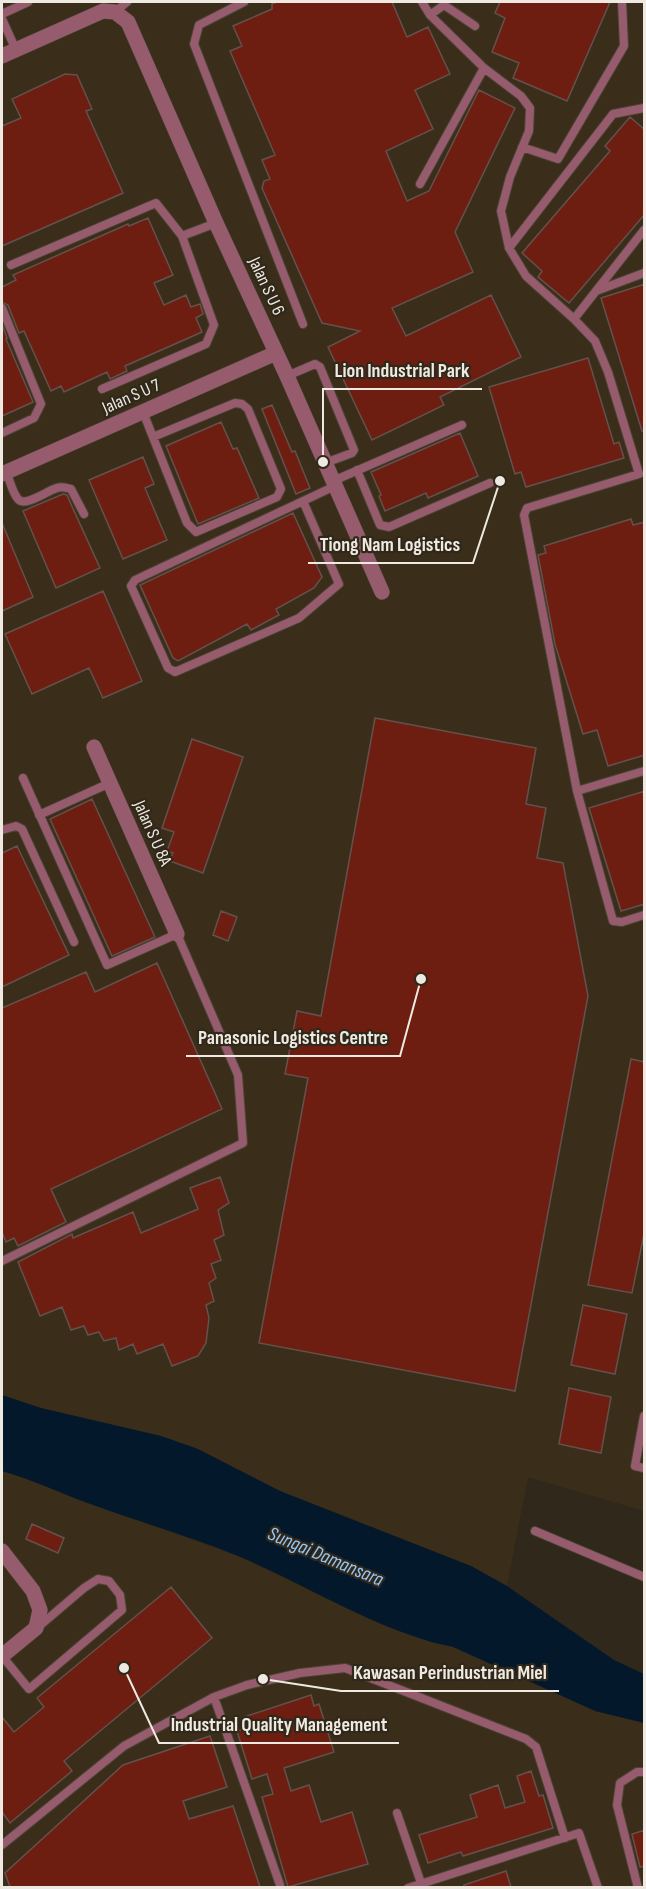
<svg xmlns="http://www.w3.org/2000/svg" width="646" height="1889" font-family="'Sofia Sans Condensed',sans-serif">
<rect width="100%" height="100%" fill="#30281a"/>
<!-- built -->
<path fill="#3a2e1a" d="M 2,2 L 644,2 L 644,1511 L 528,1477 L 507,1586 L 471,1566 L 280,1491 L 198,1449 L 161,1436 L 41,1408 L 2,1395 Z
M 2,1471 L 29,1479 L 83,1501 L 238,1556 L 382,1624 L 433,1643 L 453,1646 L 644,1723 L 644,1887 L 2,1887 Z"/>
<!-- water -->
<path fill="#04182b" d="M 2,1395 L 41,1408 L 161,1436 L 198,1449 L 280,1491 L 471,1566 L 507,1586 L 614,1660 L 644,1674 L 644,1723 L 595,1711 L 453,1647 C 376,1631 310,1586 238,1556 C 192,1537 143,1523 96,1506 C 64,1495 34,1480 2,1471 Z"/>
<!-- building -->
<path fill="#6d1e10" stroke="#64514d" stroke-width="1.5" d="M 277,2 L 392,2 L 407,37 L 428,27 L 450,74 L 415,90 L 433,129 L 386,151 L 407,201 L 429,191 L 479,90 L 515,108 L 455,232 L 473,272 L 392,308 L 406,336 L 491,295 L 521,357 L 440,397 L 444,405 L 372,440 L 328,347 L 360,331 L 322,323 L 262,188 L 264,181 L 270,179 L 262,160 L 275,155 L 230,51 L 242,46 L 233,26 L 272,9 L 272,4 Z
M 500,2 L 610,2 L 567,101 L 513,78 L 519,63 L 492,52 L 505,18 L 495,13 Z
M 65,74 L 77,75 L 92,109 L 86,111 L 123,193 L 2,246 L 2,126 L 21,118 L 12,99 Z
M 630,117 L 645,130 L 645,214 L 569,303 L 538,277 L 542,271 L 522,253 L 610,151 L 605,146 Z
M 148,218 L 173,275 L 154,283 L 164,305 L 186,295 L 191,307 L 200,304 L 203,314 L 196,318 L 202,332 L 125,366 L 127,371 L 110,379 L 107,372 L 64,392 L 61,386 L 51,391 L 24,331 L 19,333 L 8,305 L 2,302 L 2,287 L 16,280 L 13,275 L 128,224 L 129,226 Z
M 645,284 L 645,430 L 642,431 L 601,298 Z
M 2,324 L 7,338 L 6,339 L 33,402 L 2,416 Z
M 588,358 L 614,444 L 619,442 L 624,458 L 526,487 L 521,472 L 515,474 L 489,387 Z
M 272,405 L 292,452 L 295,451 L 310,488 L 296,494 L 262,409 Z
M 221,422 L 233,449 L 237,448 L 259,498 L 198,524 L 166,446 Z
M 460,433 L 478,476 L 428,498 L 426,493 L 385,511 L 379,496 L 381,495 L 371,472 Z
M 143,457 L 154,484 L 145,488 L 167,540 L 123,559 L 89,480 Z
M 63,494 L 67,495 L 70,502 L 100,568 L 56,588 L 23,511 Z
M 293,513 L 322,577 L 314,588 L 276,609 L 279,615 L 251,630 L 247,624 L 178,661 L 173,658 L 140,585 Z
M 631,519 L 633,525 L 645,522 L 645,755 L 608,766 L 597,730 L 583,734 L 555,644 L 538,555 L 546,553 L 544,546 Z
M 2,523 L 33,597 L 2,611 Z
M 103,591 L 142,681 L 103,698 L 89,668 L 32,694 L 5,634 Z
M 375,718 L 536,748 L 526,804 L 546,808 L 537,858 L 563,863 L 588,996 L 515,1391 L 259,1343 L 308,1078 L 285,1074 L 297,1011 L 321,1016 Z
M 192,739 L 243,757 L 203,873 L 170,861 L 173,853 L 167,851 L 174,832 L 162,828 Z
M 645,791 L 645,904 L 621,911 L 589,808 Z
M 92,799 L 155,937 L 112,956 L 50,819 Z
M 17,846 L 69,955 L 2,987 L 2,853 Z
M 221,911 L 237,917 L 228,941 L 213,935 Z
M 157,963 L 222,1109 L 51,1189 L 66,1222 L 18,1246 L 14,1238 L 6,1242 L 2,1232 L 2,1008 L 86,972 L 95,992 Z
M 631,1059 L 645,1062 L 645,1229 L 632,1293 L 588,1285 Z
M 220,1177 L 229,1203 L 218,1210 L 224,1235 L 214,1240 L 221,1260 L 211,1264 L 216,1278 L 209,1283 L 214,1301 L 206,1305 L 209,1318 L 206,1343 L 198,1356 L 172,1366 L 163,1344 L 137,1354 L 133,1344 L 119,1350 L 116,1338 L 104,1341 L 99,1332 L 88,1335 L 84,1326 L 71,1330 L 62,1307 L 40,1316 L 18,1262 L 72,1234 L 73,1238 L 133,1212 L 141,1233 L 198,1209 L 190,1188 Z
M 583,1305 L 627,1314 L 615,1374 L 571,1365 Z
M 569,1388 L 611,1397 L 601,1453 L 559,1444 Z
M 32,1524 L 64,1538 L 58,1553 L 26,1539 Z
M 171,1587 L 212,1638 L 64,1761 L 72,1771 L 10,1823 L 2,1812 L 2,1717 L 14,1732 L 44,1707 L 37,1698 Z
M 311,1695 L 314,1706 L 319,1704 L 334,1752 L 284,1768 L 291,1791 L 309,1785 L 321,1822 L 352,1812 L 368,1864 L 288,1887 L 262,1797 L 273,1794 L 267,1774 L 252,1779 L 237,1731 L 247,1728 L 244,1717 Z
M 210,1736 L 227,1787 L 183,1801 L 189,1819 L 233,1806 L 260,1887 L 10,1887 L 5,1873 L 123,1765 Z
M 531,1771 L 539,1796 L 543,1795 L 553,1828 L 463,1856 L 461,1852 L 428,1863 L 419,1835 L 477,1817 L 470,1795 L 498,1785 L 505,1808 L 525,1802 L 517,1776 Z
M 645,1830 L 645,1866 L 640,1867 L 632,1834 Z
M 506,1871 L 511,1887 L 464,1887 L 464,1885 Z"/>
<g fill="none" stroke-linecap="round" stroke-linejoin="round">
<defs>
<path id="lane" d="M 244,2 L 199,25 L 194,44 L 303,324
M 422,2 L 430,15 L 484,68 L 521,96 L 530,108 L 529,131 L 510,177 L 501,211 L 509,248 L 526,276 L 574,319 L 595,341 L 608,372 L 639,474 L 527,508 L 524,515 L 577,791 L 613,921 L 622,922 L 644,915
M 115,12 L 127,2
M 2,14 L 28,2
M 430,15 L 444,5 L 475,26
M 2,19 L 16,50
M 522,147 L 558,159 L 624,46 L 622,2
M 420,184 L 484,68
M 509,248 L 613,114 L 644,108
M 11,265 L 156,203 L 182,236
M 596,291 L 644,273
M 2,308 L 41,404 L 34,418 L 2,433
M 574,319 L 644,230
M 287,376 L 315,364 L 320,367 L 354,450 L 352,453 L 325,463
M 102,389 L 206,344 L 214,325 L 182,236 L 216,223
M 143,412 L 187,523 L 196,532 L 277,497 L 281,489 L 248,409 L 242,404 L 235,403 L 153,437
M 357,470 L 380,525 L 389,527 L 490,483
M 6,472 C 10,480 12,492 18,499 C 25,508 48,490 57,488 C 62,486 66,488 71,489 L 84,514
M 333,481 L 462,425
M 303,501 L 339,584 L 299,618 L 175,672 L 168,668 L 131,586 L 135,580 L 335,486
M 577,791 L 644,771
M 39,815 L 110,783
M 2,830 L 16,826 L 22,829 L 74,942
M 2,1261 L 243,1143 L 238,1075 L 177,934 L 107,965 L 23,778
M 644,1416 L 635,1466 L 644,1468
M 535,1531 L 644,1577
M 2,1656 L 29,1689 L 122,1610 L 120,1595 L 109,1581 L 98,1579 L 84,1588 L 37,1628
M 214,1697 L 280,1885
M 397,1813 L 421,1883
M 2,1845 L 124,1746 L 214,1697 L 247,1685 L 300,1673 L 345,1668 L 526,1739 L 536,1747 L 565,1838
M 408,1888 L 579,1833 L 598,1888
M 638,1888 L 617,1805 L 620,1783 L 637,1772 L 644,1772"/>
<path id="street" d="M 2,56 L 103,11 L 115,12 L 128,22 L 216,223 L 287,376 L 382,592
M 2,474 L 276,353
M 94,747 L 177,934
M 2,1551 L 33,1591 L 40,1610 L 36,1628 L 2,1656"/>
</defs>
<!-- lane casing -->
<use href="#lane" stroke="#4b4336" stroke-width="10"/>
<!-- street casing -->
<use href="#street" stroke="#4b4336" stroke-width="16"/>
<!-- lane -->
<use href="#lane" stroke="#965c6d" stroke-width="8"/>
<!-- street -->
<use href="#street" stroke="#965c6d" stroke-width="15"/>
</g>
<g text-anchor="middle" stroke-width="4.5" stroke-linejoin="round" paint-order="stroke">
<!-- street labels -->
<g font-size="18" fill="#efeae1" stroke="#30281a">
<text transform="translate(267 286) rotate(65)" y="6">Jalan S U 6</text>
<text transform="translate(131 396) rotate(-24)" y="6">Jalan S U 7</text>
<text transform="translate(153 833) rotate(66)" y="6">Jalan S U 8A</text>
</g>
<!-- water labels -->
<g font-size="20" font-style="italic" fill="#95c6f7" stroke="#30281a">
<text transform="translate(326 1556) rotate(23)" y="7">Sungai Damansara</text>
</g>
</g>
<!-- callouts -->
<path fill="none" stroke="#efeae1" stroke-width="2" d="M323 462L323 389H482M500 481L473 563H308M421 979L400 1056H186M263 1679L341 1691H559M124 1668L159 1743H399"/>
<g fill="#efeae1" stroke="#30281a" stroke-width="2">
<circle cx="323" cy="462" r="6"/>
<circle cx="500" cy="481" r="6"/>
<circle cx="421" cy="979" r="6"/>
<circle cx="263" cy="1679" r="6"/>
<circle cx="124" cy="1668" r="6"/>
</g>
<g font-size="20" text-anchor="middle" font-weight="bold" fill="#efeae1" stroke="#30281a" stroke-width="4.5" stroke-linejoin="round" paint-order="stroke">
<text x="402" y="377">Lion Industrial Park</text>
<text x="390" y="551">Tiong Nam Logistics</text>
<text x="293" y="1044">Panasonic Logistics Centre</text>
<text x="450" y="1679">Kawasan Perindustrian Miel</text>
<text x="279" y="1731">Industrial Quality Management</text>
</g>
<!-- border -->
<rect width="646" height="1889" fill="none" stroke="#efeae1" stroke-width="6"/>
</svg>
